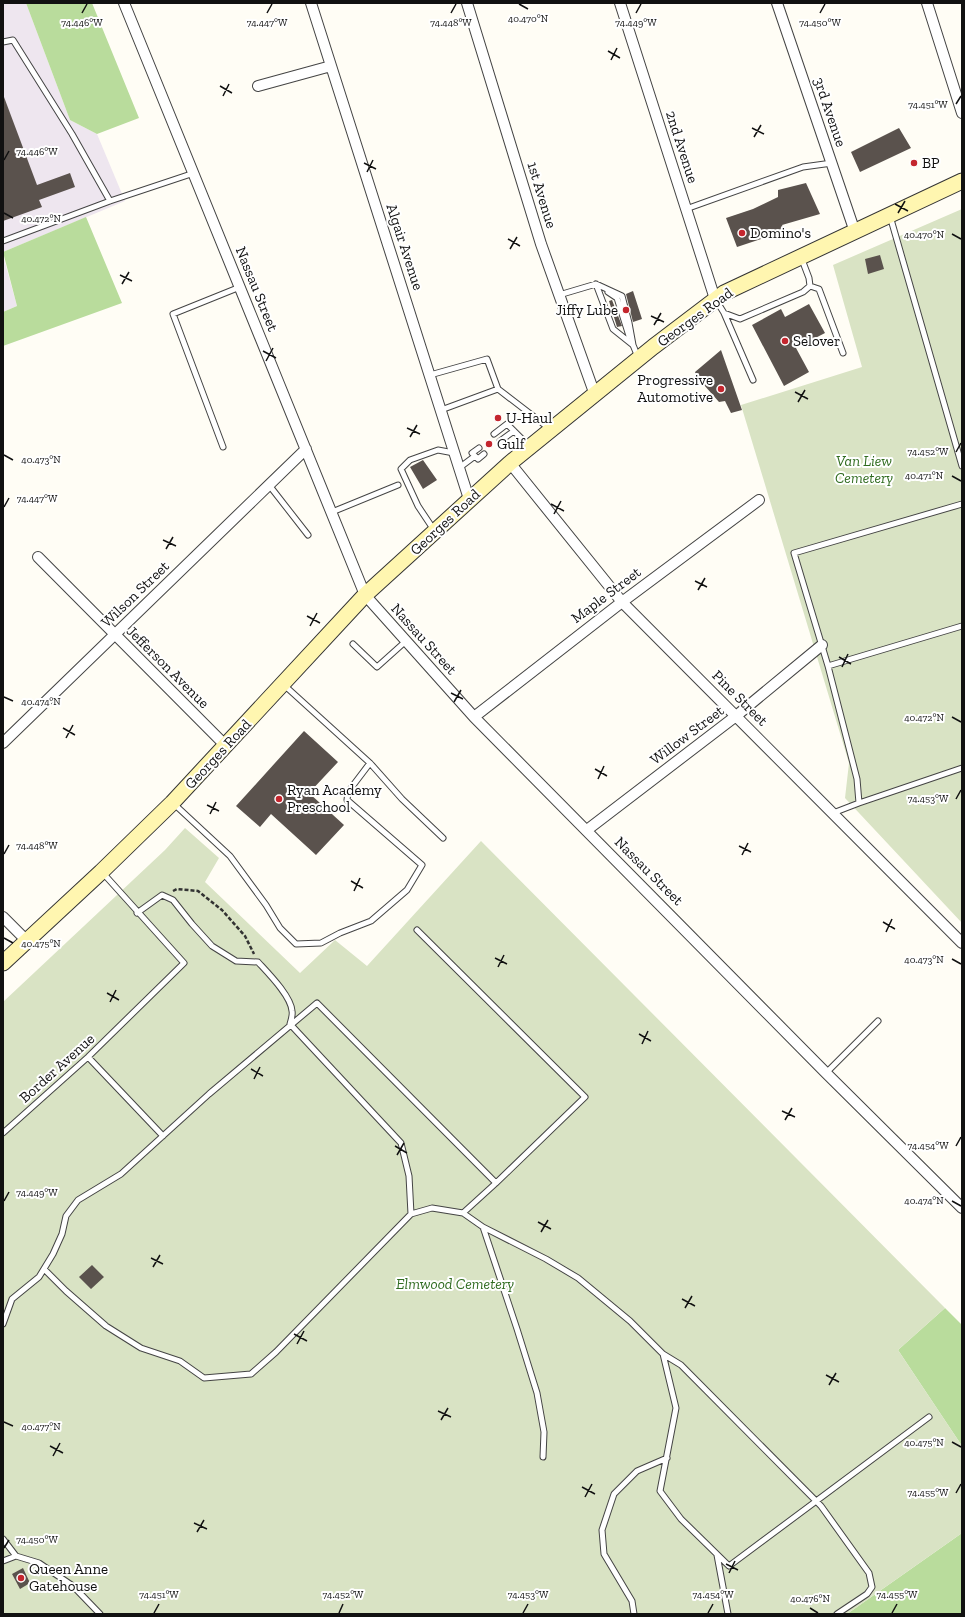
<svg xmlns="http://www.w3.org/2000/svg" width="965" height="1617" font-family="'Zilla Slab',serif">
<rect width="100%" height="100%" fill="#fffdf5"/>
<!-- industrial -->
<path fill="#eee6ef" d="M 3,3 L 26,3 L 70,120 L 97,134 L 125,201 L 3,252 Z
M 3,255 L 17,306 L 3,312 Z"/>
<!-- forest -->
<path fill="#b9dc9c" d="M 26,3 L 92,3 L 139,118 L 97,134 L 70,120 Z
M 86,217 L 122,303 L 3,346 L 3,312 L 17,306 L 3,252 Z
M 945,1308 L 962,1325 L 962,1446 L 898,1350 Z
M 962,1533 L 962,1614 L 847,1614 Z"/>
<!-- cemetery -->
<path fill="#d9e3c4" d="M 962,209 L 962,923 L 845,798 L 849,763 L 741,405 L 862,367 L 833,265 Z
M 185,828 L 219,858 L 205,882 L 300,973 L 335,940 L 367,966 L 481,841 L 945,1308 L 898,1350 L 962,1446 L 962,1533 L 847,1614 L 4,1614 L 3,1002 L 165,850 Z"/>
<!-- building -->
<path fill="#5a524d" d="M 3,97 L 4,97 L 37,185 L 70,173 L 75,187 L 39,200 L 42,207 L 3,221 Z
M 899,128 L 911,148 L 860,172 L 851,152 Z
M 806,183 L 820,214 L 782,225 L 784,229 L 772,231 L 773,235 L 737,247 L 726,218 L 753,209 L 778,197 L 778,190 Z
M 880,255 L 884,269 L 868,274 L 865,259 Z
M 633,291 L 642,319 L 633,322 L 626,294 Z
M 612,300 L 622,326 L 617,327 L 609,301 Z
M 809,304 L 825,333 L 796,348 L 809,372 L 784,386 L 752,325 L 781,309 L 785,317 Z
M 721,350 L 742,410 L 731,413 L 725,401 L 719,402 L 697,377 L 695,372 Z
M 423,460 L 437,480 L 423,489 L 410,467 Z
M 304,731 L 338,762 L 309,793 L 344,825 L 316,855 L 271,814 L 260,827 L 236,806 Z
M 92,1265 L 104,1277 L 91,1289 L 79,1277 Z
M 23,1568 L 30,1583 L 20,1589 L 12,1574 Z"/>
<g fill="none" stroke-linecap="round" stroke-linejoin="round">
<defs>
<path id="lane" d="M 3,42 L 13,40 L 72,134 L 110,201
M 686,209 L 803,167 L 832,163
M 890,216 L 962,466
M 3,241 L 110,201 L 194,173
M 596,284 L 622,296 L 629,323 L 633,345
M 810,286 L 819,289 L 843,353
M 608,292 L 617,298 L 629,336
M 559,295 L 596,284 L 613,329 L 633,345 L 638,357
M 716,300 L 724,313 L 740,319 L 803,292 L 810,286 L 809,278 L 801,257
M 724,313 L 753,380
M 430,375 L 487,359 L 498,389 L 550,429
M 441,410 L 498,389
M 494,434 L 507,424 L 529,446
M 500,441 L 514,431
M 223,447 L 173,314 L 240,287
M 479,448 L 472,453 L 478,459 L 484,454
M 459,468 L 475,456
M 269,485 L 308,535
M 332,512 L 398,485
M 434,530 L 418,506 L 401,469 L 410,460 L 438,450 L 454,453
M 353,644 L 377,667 L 406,641
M 828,666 L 962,626
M 284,685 L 370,763 L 402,799 L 443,838
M 173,803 L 230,856 L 266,905 L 280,928 L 296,944 L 321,943 L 340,933 L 371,921 L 407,890 L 422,865 L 347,800 L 348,792 L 370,763
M 859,803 L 962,768
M 833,813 L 859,803 L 857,779 L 828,666 L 794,553 L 962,504
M 137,913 L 162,895 L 173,900 L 192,924 L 212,946 L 236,961 L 258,962 C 268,973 291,996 292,1011 C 293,1015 291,1020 290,1024 L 401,1143 L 409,1176 L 411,1214
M 88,1057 L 163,1136
M 826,1073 L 878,1021
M 3,1133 L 88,1057 L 184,963 L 102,872
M 463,1213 L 483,1227 L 517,1329 L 537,1393 L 544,1432 L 543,1457
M 483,1227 L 546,1259 L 578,1278 L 630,1321 L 663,1354 L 676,1408 L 660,1491 L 681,1519 L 729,1566 L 929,1417
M 44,1269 L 66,1291 L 106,1326 L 141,1348 L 180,1361 L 204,1378 L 251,1374 L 276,1352 L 411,1214 L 432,1208 L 463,1213 L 496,1183 L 585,1097 L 417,930
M 3,1324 L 12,1299 L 39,1277 L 53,1254 L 62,1234 L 66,1216 L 78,1200 L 121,1174 L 209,1094 L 317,1003 L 496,1183
M 663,1354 L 681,1365 L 821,1506 L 869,1573 L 872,1587 L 867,1594 L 837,1614
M 3,1539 L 16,1556
M 717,1555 L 728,1614
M 3,1561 L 16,1556 L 39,1563 L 73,1586 L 100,1614
M 634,1614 L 632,1601 L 604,1554 L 602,1530 L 614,1494 L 637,1471 L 667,1458"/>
<path id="street" d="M 124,3 L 365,595 L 474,717 L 826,1073 L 962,1208
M 311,3 L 469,499
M 467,3 L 541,244 L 595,395
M 620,3 L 715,299
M 777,3 L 855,232
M 927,3 L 962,113
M 258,86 L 331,66
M 510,463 L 622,602 L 962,943
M 38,557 L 226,746
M 474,717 L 622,602 L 759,500
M 3,743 L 306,449
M 587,830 L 736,716 L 822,645
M 3,917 L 27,941"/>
<path id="secondary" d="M 3,963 L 101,872 L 172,803 L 365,595 L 510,463 L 653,347 L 724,293 L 962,181"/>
</defs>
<!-- lane casing -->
<use href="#lane" stroke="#444" stroke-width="7"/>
<!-- street casing -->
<use href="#street" stroke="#444" stroke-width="12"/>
<!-- secondary casing -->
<use href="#secondary" stroke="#333" stroke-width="17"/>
<!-- path -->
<path stroke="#333" stroke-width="2.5" stroke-dasharray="4 2" stroke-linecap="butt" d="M 173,891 L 177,889 L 198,891 L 222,910 L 245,936 L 254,954"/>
<!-- lane -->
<use href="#lane" stroke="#fff" stroke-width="5"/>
<!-- street -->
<use href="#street" stroke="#fff" stroke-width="10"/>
<!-- secondary -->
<use href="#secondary" stroke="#fff6b0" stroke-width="15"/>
</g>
<!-- ticks -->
<path fill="none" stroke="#111" stroke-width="1.5" d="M 519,4 L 528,9M 82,13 L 87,4M 267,13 L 272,4M 451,13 L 456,4M 636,13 L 641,4M 820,13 L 825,4M 608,51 L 620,58M 611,60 L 617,48M 220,86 L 232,93M 223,96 L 229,84M 956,104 L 961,96M 752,128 L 764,134M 754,137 L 761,125M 4,160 L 9,151M 364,163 L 376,169M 367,172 L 373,160M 895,204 L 908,211M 4,213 L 13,218M 898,213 L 905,201M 952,234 L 961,239M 508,239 L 520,246M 510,249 L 517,237M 120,275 L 132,281M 122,284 L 129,272M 651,316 L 664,322M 654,325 L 661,313M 263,351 L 276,358M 266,361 L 273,348M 795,392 L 808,399M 798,402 L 805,390M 407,428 L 420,434M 410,437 L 417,425M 956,452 L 961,443M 4,455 L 13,460M 952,476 L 961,481M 551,504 L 564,511M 4,507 L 9,498M 554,514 L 561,501M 163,540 L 176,546M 166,549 L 173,537M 695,581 L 707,587M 698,590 L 705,578M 307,616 L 320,623M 310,626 L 317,613M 839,657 L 851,664M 842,667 L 848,654M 451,693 L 463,699M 4,697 L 13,701M 454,702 L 461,690M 952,717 L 961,722M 63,728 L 75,735M 66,738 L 73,725M 595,769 L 607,776M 598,779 L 604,766M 956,799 L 961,790M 207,805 L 219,811M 210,814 L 216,802M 739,846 L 751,852M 4,854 L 9,845M 742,855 L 748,843M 351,881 L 363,888M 354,891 L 360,878M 883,922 L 895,929M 886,932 L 892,919M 4,938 L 13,943M 495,958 L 507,964M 952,959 L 961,964M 498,967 L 504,955M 107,993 L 119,1000M 110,1002 L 116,990M 639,1034 L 651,1041M 642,1044 L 648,1031M 251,1069 L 263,1076M 254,1079 L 260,1067M 782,1111 L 795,1117M 785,1120 L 792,1108M 395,1146 L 407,1153M 956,1146 L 961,1137M 397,1155 L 404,1143M 4,1201 L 9,1192M 952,1201 L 961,1206M 538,1222 L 551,1229M 541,1232 L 548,1220M 151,1258 L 163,1264M 153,1267 L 160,1255M 682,1299 L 695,1306M 685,1308 L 692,1296M 294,1334 L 307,1341M 297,1344 L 304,1331M 826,1375 L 839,1382M 829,1385 L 836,1373M 438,1411 L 451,1417M 441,1420 L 448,1408M 4,1422 L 13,1426M 952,1442 L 961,1447M 50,1446 L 63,1453M 53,1456 L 60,1443M 582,1487 L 595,1494M 956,1493 L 961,1484M 585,1497 L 592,1484M 194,1523 L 207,1529M 197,1532 L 204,1520M 4,1548 L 9,1540M 726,1564 L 738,1570M 729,1573 L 735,1561M 810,1608 L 818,1613M 154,1613 L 159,1604M 339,1613 L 343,1604M 523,1613 L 528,1604M 708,1613 L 713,1604M 892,1613 L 897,1604"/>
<!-- markers -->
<g fill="#c4262e" stroke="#fff" stroke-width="1.5">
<circle cx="914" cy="163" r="4"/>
<circle cx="742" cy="233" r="4"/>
<circle cx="626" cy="310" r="4"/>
<circle cx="785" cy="341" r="4"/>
<circle cx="721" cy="389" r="4"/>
<circle cx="498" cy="418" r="4"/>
<circle cx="489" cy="444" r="4"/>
<circle cx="279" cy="799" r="4"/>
<circle cx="21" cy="1578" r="4"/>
</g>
<g text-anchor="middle" stroke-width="4" stroke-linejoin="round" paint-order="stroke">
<!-- street labels -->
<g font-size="15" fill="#111" stroke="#fff">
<text transform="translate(830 112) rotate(71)" y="5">3rd Avenue</text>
<text transform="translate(682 147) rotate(72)" y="5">2nd Avenue</text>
<text transform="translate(542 195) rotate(73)" y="5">1st Avenue</text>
<text transform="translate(405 247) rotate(72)" y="5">Algair Avenue</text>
<text transform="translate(257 289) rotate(68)" y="5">Nassau Street</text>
<text transform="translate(695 317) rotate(-36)" y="5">Georges Road</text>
<text transform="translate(445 522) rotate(-43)" y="5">Georges Road</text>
<text transform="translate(135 594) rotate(-44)" y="5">Wilson Street</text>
<text transform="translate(606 595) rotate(-37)" y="5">Maple Street</text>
<text transform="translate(424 639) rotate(48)" y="5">Nassau Street</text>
<text transform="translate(168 667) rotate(45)" y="5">Jefferson Avenue</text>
<text transform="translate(740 698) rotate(45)" y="5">Pine Street</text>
<text transform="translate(687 735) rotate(-37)" y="5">Willow Street</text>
<text transform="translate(218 754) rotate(-47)" y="5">Georges Road</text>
<text transform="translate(649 871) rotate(45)" y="5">Nassau Street</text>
<text transform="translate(57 1068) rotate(-42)" y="5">Border Avenue</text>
</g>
<!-- poi labels -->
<g font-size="15" fill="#111" stroke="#fff" text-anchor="start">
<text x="922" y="168">BP</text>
<text x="750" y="238">Domino's</text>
<text x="618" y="315" text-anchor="end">Jiffy Lube</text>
<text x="793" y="346">Selover</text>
<text x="713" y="385" text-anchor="end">Progressive<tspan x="713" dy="17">Automotive</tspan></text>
<text x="506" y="423">U-Haul</text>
<text x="497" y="449">Gulf</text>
<text x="287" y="795">Ryan Academy<tspan x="287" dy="17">Preschool</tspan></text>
<text x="29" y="1574">Queen Anne<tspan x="29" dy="17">Gatehouse</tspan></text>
</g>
<!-- park labels -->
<g font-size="15" font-style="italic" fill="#2f6b1f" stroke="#fff">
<text x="864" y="466">Van Liew<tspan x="864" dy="17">Cemetery</tspan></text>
<text x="455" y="1289">Elmwood Cemetery</text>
</g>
</g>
<g font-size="10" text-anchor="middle" fill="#111" stroke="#fff" stroke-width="4" stroke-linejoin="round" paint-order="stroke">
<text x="528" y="22">40.470°N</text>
<text x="82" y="26">74.446°W</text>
<text x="267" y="26">74.447°W</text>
<text x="451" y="26">74.448°W</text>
<text x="636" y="26">74.449°W</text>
<text x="820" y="26">74.450°W</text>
<text x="928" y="108">74.451°W</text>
<text x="37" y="155">74.446°W</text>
<text x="41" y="222">40.472°N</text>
<text x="924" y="238">40.470°N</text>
<text x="928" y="455">74.452°W</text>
<text x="41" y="463">40.473°N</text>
<text x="924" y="479">40.471°N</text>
<text x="37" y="502">74.447°W</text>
<text x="41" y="705">40.474°N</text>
<text x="924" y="721">40.472°N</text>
<text x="928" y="802">74.453°W</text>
<text x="37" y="849">74.448°W</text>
<text x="41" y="947">40.475°N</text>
<text x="924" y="963">40.473°N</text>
<text x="928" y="1149">74.454°W</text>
<text x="37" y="1196">74.449°W</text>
<text x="924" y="1204">40.474°N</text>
<text x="41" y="1430">40.477°N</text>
<text x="924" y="1446">40.475°N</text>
<text x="928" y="1496">74.455°W</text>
<text x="37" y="1543">74.450°W</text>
<text x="159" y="1598">74.451°W</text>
<text x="343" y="1598">74.452°W</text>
<text x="528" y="1598">74.453°W</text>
<text x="713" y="1598">74.454°W</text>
<text x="897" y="1598">74.455°W</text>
<text x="810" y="1602">40.476°N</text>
</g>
<!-- border -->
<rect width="965" height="1617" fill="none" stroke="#111111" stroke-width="8"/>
</svg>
